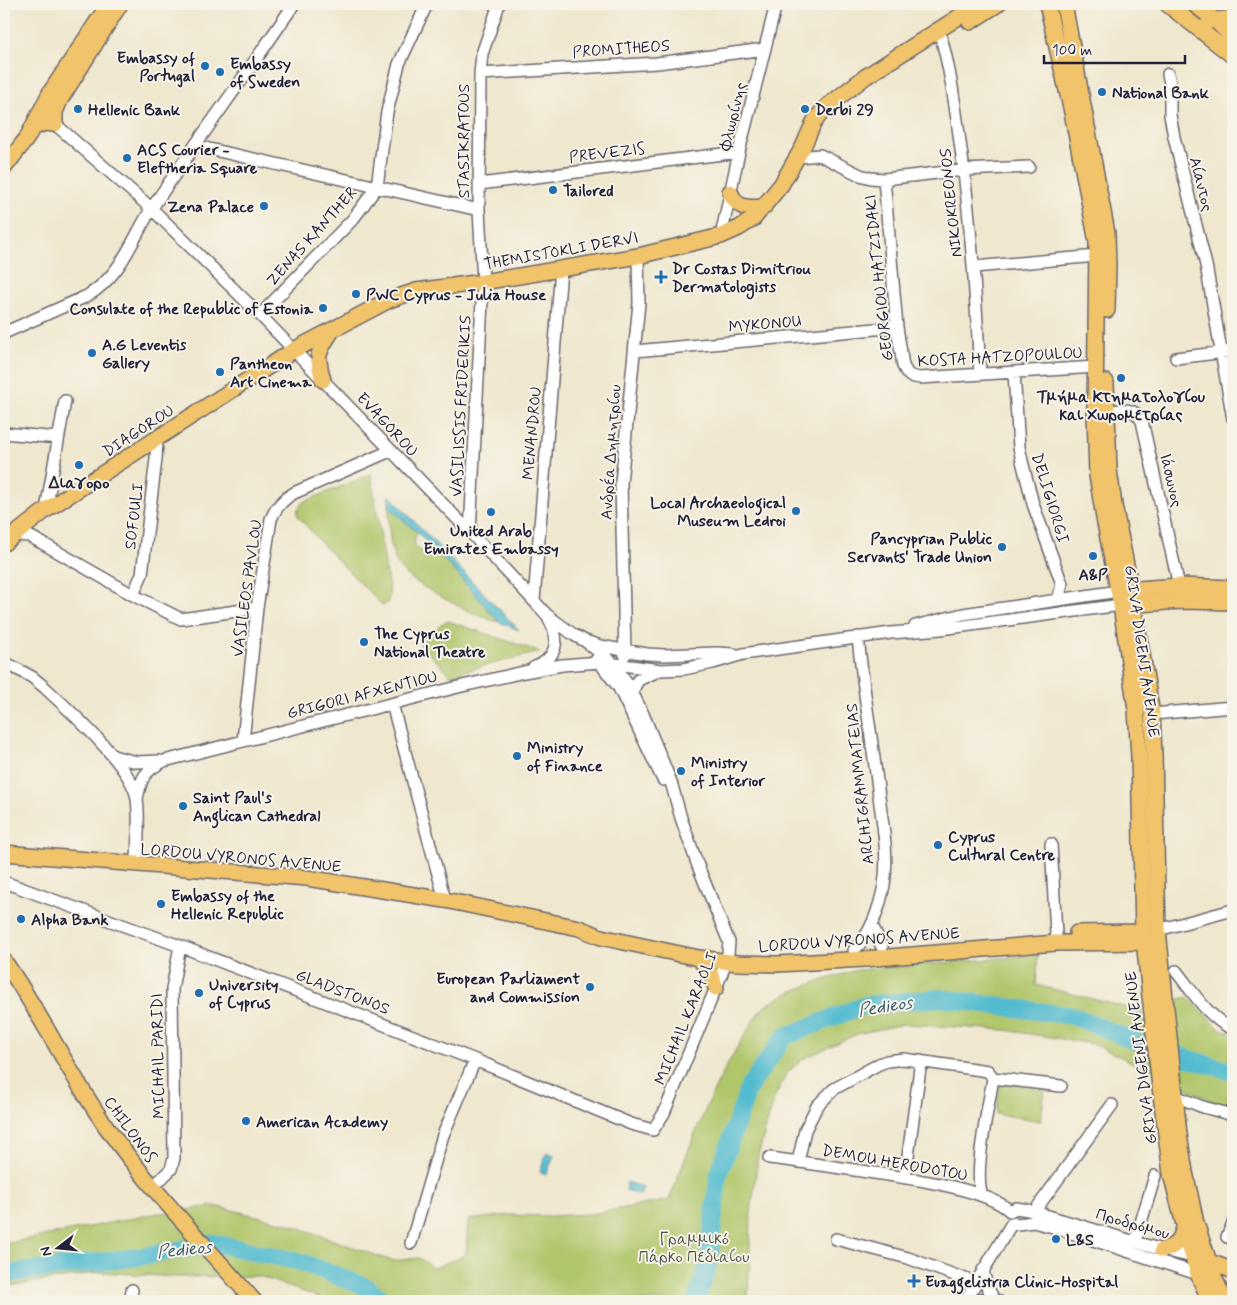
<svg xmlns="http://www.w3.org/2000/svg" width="1237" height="1305" font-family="Mynerve,sans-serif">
<rect width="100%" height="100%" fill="#f7f3e8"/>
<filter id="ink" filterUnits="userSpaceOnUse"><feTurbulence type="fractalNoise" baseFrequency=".02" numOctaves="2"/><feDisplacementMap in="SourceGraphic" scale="10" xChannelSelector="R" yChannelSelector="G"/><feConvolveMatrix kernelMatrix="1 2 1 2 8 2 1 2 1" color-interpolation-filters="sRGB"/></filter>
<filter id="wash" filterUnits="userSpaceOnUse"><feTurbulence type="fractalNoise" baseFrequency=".0096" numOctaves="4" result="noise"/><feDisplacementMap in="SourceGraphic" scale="20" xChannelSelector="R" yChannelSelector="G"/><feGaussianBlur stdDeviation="1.12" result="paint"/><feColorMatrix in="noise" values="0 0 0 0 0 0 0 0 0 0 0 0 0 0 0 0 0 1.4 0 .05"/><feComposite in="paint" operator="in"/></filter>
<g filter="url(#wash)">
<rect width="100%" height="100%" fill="#efe7ce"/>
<!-- green -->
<path fill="#b0c66a" stroke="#697452" d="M 371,474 L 390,596 L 387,603 L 383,606 L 323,545 L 297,515 L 298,509 L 303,502 Z
M 389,507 L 417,532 L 414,541 L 417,549 L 425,553 L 435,550 L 476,594 L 499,622 C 478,618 411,584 399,567 C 388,550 389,526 389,507 Z
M 448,621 L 540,652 L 464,671 L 451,676 L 420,644 L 441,624 Z
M 1038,955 L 1036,985 L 1141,1011 L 1142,1020 L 1176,1029 L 1175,1000 L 1188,997 L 1219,1028 L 1233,1034 L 1233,1109 L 1217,1103 L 1094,1044 L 1005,1030 L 904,1024 L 857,1034 L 803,1059 L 787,1073 L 775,1096 L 758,1156 L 751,1213 L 748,1301 L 329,1301 L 259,1276 L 175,1277 L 101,1272 L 4,1287 L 4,1244 L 154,1214 L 215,1206 L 286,1223 L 392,1261 L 419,1258 L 433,1268 L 466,1255 L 468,1220 L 509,1215 L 549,1216 L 591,1214 L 669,1200 C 691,1143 714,1081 748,1030 C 752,1023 757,1013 763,1008 C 790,988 827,979 858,970 Z
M 1000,1083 L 1045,1088 L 1041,1121 L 996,1114 Z"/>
<!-- water -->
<path fill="#52bbcf" stroke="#3a6e85" d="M 389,495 L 519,630 L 499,622 L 451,567 L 417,532 L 389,507 Z
M 547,1152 L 554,1155 L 547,1174 L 540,1172 Z
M 627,1182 L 643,1187 L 641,1195 L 625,1190 Z"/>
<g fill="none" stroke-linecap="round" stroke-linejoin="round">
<!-- river -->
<path stroke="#52bbcf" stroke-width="18" d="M 4,1274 L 138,1257 L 213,1243 L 301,1262 L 366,1287 L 385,1301
M 696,1301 L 709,1262 L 718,1176 L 749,1087 L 784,1037 L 865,1005 L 940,998 L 1074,1016 L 1136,1042 L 1233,1072"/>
</g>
</g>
<g filter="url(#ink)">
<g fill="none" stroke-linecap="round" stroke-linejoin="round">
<defs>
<path id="minor" d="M 939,30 C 950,67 955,104 960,142 C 971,219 976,297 980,374
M 480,74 L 657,63 L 765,49
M 1168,74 L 1170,83 L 1170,115 L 1174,137 L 1206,265 L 1233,419
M 55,124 L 152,209 L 260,315 L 470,532 L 547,615 L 574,635 L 585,641 L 600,646 L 647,654 L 664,655 L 717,653 L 734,654
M 196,146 L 479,210
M 798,157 L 820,155 L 860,175 L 871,178 L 884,179 L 964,170 L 1029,167
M 884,179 L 897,327 L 903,366 L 907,373 L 910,376 L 920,378 L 1096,367
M 479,184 L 739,152
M 721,236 L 739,152 L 776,4
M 974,267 L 1097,256
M 260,315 L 353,219 L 377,187 L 387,112 L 399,64 L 427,4
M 4,333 L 87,296 C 122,275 131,241 152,208 C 198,139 248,73 294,4
M 635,351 L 897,327
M 1176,358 L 1233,351
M 1014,373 L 1019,447 L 1022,461 L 1033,504 L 1062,584 L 1058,600
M 1106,412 C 1120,410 1135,406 1142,421 L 1179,586
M 4,433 L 58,438
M 46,510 L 65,401
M 470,532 L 483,282 L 479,210 L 480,74 L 482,54 L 499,4
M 17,535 L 29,536 L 42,543 L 133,595 L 181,619 L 257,608
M 133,595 L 142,574 L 156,459 L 157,439
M 534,600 L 561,269
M 915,626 L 963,614 L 1119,591
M 625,655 L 621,483 L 639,303 L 638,256
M 597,659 L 619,688 L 663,780
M 4,662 L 32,677 L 43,686 C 68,709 133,767 137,799 C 140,820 137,843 137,864
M 533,668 C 557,659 561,640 549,619
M 632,692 L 638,680 L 658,671
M 392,704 L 445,900
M 1152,714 L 1233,707
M 243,741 L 257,608 L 271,519 C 276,507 283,499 294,493 L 390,451
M 113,756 L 137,762 L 160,761
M 137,799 C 141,778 144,771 164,761 L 458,687 L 524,672 L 562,665 L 600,662 L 661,670 L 684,669 L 713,663 L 743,654 L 891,633 L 941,629 L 1121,605
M 1051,844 L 1056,934
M 4,882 L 180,946 L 328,1003 L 475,1060 L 631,1124 L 653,1130 L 664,1113 L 722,973 L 728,953 L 729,942 L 698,866 L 681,818 L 671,782 L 643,714 L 628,684 L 613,663 L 585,641
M 872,925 L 882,947
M 1158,930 L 1233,910
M 854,950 C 871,935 880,906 884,885 C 889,854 882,820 878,789 C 872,739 863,688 858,637
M 1176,971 C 1193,992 1208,1018 1233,1029
M 993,1078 L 1061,1086
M 1175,1096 L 1203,1107 L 1233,1115
M 769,1158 C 802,1162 835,1167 868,1172 C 904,1178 984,1187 1010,1211
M 798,1162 L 805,1130 L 817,1106 L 834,1089 L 879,1064 L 887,1061 L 904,1059 L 988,1071 L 993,1078
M 905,1178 L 921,1061
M 153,1187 L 171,1169 L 174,1158 L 172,989 L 180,946
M 982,1195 C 973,1174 989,1104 993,1078
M 1010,1211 L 1016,1208 L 1028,1210 L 1162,1250 L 1193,1257
M 1034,1212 L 1112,1105
M 1012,1223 L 1018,1224 L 1033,1222 L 1053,1227 L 1198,1274
M 1227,1237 L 1233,1223
M 836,1239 L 908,1258 L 976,1283
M 1135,1242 L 1155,1176
M 411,1243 L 443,1135 L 475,1060
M 983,1270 L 986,1284 L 994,1300
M 130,1301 L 132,1290
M 965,1301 L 1012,1223
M 966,1301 L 979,1299 L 998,1301"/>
<path id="major" d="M 1047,4 L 1072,112 L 1097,242 L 1095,414 L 1097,475 L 1104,518 L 1121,605 L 1136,710 L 1139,757 L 1143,932 L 1159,1078 L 1171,1174 L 1190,1248 L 1198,1274 L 1210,1301
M 1064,4 L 1107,233 L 1108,264 L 1107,310
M 1167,4 L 1233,56
M 1194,4 L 1216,21 L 1233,38
M 1209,21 L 1233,18
M 970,22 L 998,4
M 33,128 L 44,123 L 55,124 L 55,112 L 60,100 L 120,4
M 4,168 L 27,138 L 50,93 L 109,4
M 730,192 C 738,210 747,208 764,207
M 323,380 C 316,354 317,354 331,332
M 1106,382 L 1109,470 L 1114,505 L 1131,589 L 1152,714 L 1154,754 L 1158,930 L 1179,1134 L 1185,1172 L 1196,1223 L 1214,1277 L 1225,1301
M 4,543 L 46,510 L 294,350 L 389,300 L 416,291 L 483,282 L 638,256 L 721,236 L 739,228 L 753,219 L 781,185 L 803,147 L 814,122 L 825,108 L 865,77 L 979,4
M 1123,590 L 1179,586 L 1233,588
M 1125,605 L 1181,601 L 1233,602
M 4,853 L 307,878 L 445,900 L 579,928 L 601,937 L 661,950 L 699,958 L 738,963 L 778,964 L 864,959 L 1056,943 L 1154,942
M 1077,933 L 1139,932
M 699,958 L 711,974 L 716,988
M 4,961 C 41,1013 68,1072 105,1125 C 149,1188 203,1243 254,1301
M 1162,1250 C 1175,1247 1180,1242 1184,1228
M 1204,1260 L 1229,1269 L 1233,1272"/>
</defs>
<!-- minor casing -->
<use href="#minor" stroke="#6a676e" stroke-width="14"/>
<!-- major casing -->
<use href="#major" stroke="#6a676e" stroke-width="18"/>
<!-- minor -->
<use href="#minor" stroke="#fff" stroke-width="11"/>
<!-- major -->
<use href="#major" stroke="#f1c36a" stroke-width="15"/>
</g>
</g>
<!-- markers -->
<g fill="#1f6fb2" stroke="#f7f3e8" stroke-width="2">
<circle cx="205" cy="66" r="5"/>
<circle cx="220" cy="72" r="5"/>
<circle cx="1102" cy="92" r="5"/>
<circle cx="78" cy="109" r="5"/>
<circle cx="805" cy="109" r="5"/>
<circle cx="127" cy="158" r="5"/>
<circle cx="553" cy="190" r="5"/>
<circle cx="264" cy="206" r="5"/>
<path d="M658.5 269.5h5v5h5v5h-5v5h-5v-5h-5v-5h5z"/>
<circle cx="356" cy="294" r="5"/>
<circle cx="323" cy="308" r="5"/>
<circle cx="92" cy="353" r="5"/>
<circle cx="220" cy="372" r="5"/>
<circle cx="1121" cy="378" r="5"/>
<circle cx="79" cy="465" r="5"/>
<circle cx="796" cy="511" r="5"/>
<circle cx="491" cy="512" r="5"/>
<circle cx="1002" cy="547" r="5"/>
<circle cx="1093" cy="556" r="5"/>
<circle cx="364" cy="642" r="5"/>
<circle cx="517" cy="756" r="5"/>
<circle cx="681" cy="771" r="5"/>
<circle cx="183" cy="806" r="5"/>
<circle cx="938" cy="845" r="5"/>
<circle cx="161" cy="904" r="5"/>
<circle cx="21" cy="919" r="5"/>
<circle cx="590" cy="987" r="5"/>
<circle cx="199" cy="993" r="5"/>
<circle cx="246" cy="1121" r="5"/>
<circle cx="1056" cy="1239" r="5"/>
<path d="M911.5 1273.5h5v5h5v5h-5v5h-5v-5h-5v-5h5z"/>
</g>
<g text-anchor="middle" stroke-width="4" stroke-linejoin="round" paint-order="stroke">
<!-- street labels -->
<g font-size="16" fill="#22223b" stroke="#f7f3e8">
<text transform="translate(621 48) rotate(-4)" y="6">PROMITHEOS</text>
<text transform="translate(732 116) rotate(-76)" y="6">Φλωρίνης</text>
<text transform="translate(463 141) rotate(-90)" y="6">STASIKRATOUS</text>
<text transform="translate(607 152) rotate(-7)" y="6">PREVEZIS</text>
<text transform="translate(1202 184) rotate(76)" y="6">Αίαντος</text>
<text transform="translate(950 203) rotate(-96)" y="6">NIKOKREONOS</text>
<text transform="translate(311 236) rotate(-48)" y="6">ZENAS KANTHER</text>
<text transform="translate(561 250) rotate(-10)" y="6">THEMISTOKLI DERVI</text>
<text transform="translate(878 278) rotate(-96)" y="6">GEORGIOU HATZIDAKI</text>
<text transform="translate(765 323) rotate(-5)" y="6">MYKONOU</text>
<text transform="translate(1000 356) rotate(-3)" y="6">KOSTA HATZOPOULOU</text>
<text transform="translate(460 406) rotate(-87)" y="6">VASILISSIS FRIDERIKIS</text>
<text transform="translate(388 424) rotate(47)" y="6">EVAGOROU</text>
<text transform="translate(138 430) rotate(-33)" y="6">DIAGOROU</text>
<text transform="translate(531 433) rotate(-85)" y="6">MENANDROU</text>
<text transform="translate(610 452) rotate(-86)" y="6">Ανδρέα Δημητρίου</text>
<text transform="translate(1172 480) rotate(77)" y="6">Ιάσωνος</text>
<text transform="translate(1051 498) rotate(73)" y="6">DELIGIORGI</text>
<text transform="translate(133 516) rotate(-83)" y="6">SOFOULI</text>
<text transform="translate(246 588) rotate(-82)" y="6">VASILEOS PAVLOU</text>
<text transform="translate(1143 651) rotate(82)" y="6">GRIVA DIGENI AVENUE</text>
<text transform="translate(362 694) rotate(-14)" y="6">GRIGORI AFXENTIOU</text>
<text transform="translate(859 784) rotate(-96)" y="6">ARCHIGRAMMATEIAS</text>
<text transform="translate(241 857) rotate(5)" y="6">LORDOU VYRONOS AVENUE</text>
<text transform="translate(859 939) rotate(-4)" y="6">LORDOU VYRONOS AVENUE</text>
<text transform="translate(343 991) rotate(21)" y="6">GLADSTONOS</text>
<text transform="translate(685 1018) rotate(-68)" y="6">MICHAIL KARAOLI</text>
<text transform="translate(157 1056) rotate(-91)" y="6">MICHAIL PARIDI</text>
<text transform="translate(1140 1058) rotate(-97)" y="6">GRIVA DIGENI AVENUE</text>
<text transform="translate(131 1129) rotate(54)" y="6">CHILONOS</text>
<text transform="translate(895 1162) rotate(10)" y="6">DEMOU HERODOTOU</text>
<text transform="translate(1133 1223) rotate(16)" y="6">Προδρόμου</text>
</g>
<!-- poi labels -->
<g font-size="16" font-weight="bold" fill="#22223b" stroke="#f7f3e8" text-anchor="start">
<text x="195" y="63" text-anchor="end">Embassy of<tspan x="195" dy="18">Portugal</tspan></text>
<text x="230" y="69">Embassy<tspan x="230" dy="18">of Sweden</tspan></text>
<text x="1112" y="98">National Bank</text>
<text x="88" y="115">Hellenic Bank</text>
<text x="815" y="115">Derbi 29</text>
<text x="137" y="155">ACS Courier -<tspan x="137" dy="18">Eleftheria Square</tspan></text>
<text x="563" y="196">Tailored</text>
<text x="254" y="212" text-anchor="end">Zena Palace</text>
<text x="672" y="274">Dr Costas Dimitriou<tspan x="672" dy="18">Dermatologists</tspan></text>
<text x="366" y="300">PWC Cyprus - Julia House</text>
<text x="313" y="314" text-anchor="end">Consulate of the Republic of Estonia</text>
<text x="102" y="350">A.G Leventis<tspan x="102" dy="18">Gallery</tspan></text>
<text x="230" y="369">Pantheon<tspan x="230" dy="18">Art Cinema</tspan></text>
<text x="1121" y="402" text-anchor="middle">Τμήμα Κτηματολογίου<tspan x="1121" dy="18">και Χωρομετρίας</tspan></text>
<text x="79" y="488" text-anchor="middle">Διαγορο</text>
<text x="786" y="508" text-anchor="end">Local Archaeological<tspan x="786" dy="18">Museum Ledroi</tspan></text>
<text x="491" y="536" text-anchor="middle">United Arab<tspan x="491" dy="18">Emirates Embassy</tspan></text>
<text x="992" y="544" text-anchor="end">Pancyprian Public<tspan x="992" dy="18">Servants' Trade Union</tspan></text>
<text x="1093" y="580" text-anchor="middle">A&amp;P</text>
<text x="374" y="639">The Cyprus<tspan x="374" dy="18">National Theatre</tspan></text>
<text x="527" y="753">Ministry<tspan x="527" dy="18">of Finance</tspan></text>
<text x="691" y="768">Ministry<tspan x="691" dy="18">of Interior</tspan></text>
<text x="193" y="803">Saint Paul's<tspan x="193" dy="18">Anglican Cathedral</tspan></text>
<text x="948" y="842">Cyprus<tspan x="948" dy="18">Cultural Centre</tspan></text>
<text x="171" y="901">Embassy of the<tspan x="171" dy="18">Hellenic Republic</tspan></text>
<text x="31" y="925">Alpha Bank</text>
<text x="580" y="984" text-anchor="end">European Parliament<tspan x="580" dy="18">and Commission</tspan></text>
<text x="209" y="990">University<tspan x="209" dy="18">of Cyprus</tspan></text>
<text x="256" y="1127">American Academy</text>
<text x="1066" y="1245">L&amp;S</text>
<text x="925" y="1287">Euaggelistria Clinic-Hospital</text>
</g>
<!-- park labels -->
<g font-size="16" fill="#4d5349" stroke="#f7f3e8">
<text x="694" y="1244">Γραμμικό<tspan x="694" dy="18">Πάρκο Πεδιαίου</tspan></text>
</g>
<!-- water labels -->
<g font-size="18" font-style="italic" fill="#33586f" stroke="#f7f3e8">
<text transform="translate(885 1006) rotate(-9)" y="6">Pedieos</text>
<text transform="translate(184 1249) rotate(-6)" y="6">Pedieos</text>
</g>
</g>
<!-- margin -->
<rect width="1237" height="1305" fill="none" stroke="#f7f3e8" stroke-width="20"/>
<!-- north arrow -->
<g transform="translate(58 1248) rotate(254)" stroke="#f7f3e8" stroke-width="4" paint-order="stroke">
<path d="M0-4L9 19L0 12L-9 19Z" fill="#22223b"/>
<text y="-8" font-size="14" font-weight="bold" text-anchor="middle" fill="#22223b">N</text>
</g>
<!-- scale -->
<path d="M1044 55v8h141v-8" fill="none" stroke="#22223b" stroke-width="2.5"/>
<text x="1052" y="55" font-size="15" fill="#22223b" stroke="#f7f3e8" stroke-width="4" paint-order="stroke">100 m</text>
</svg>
